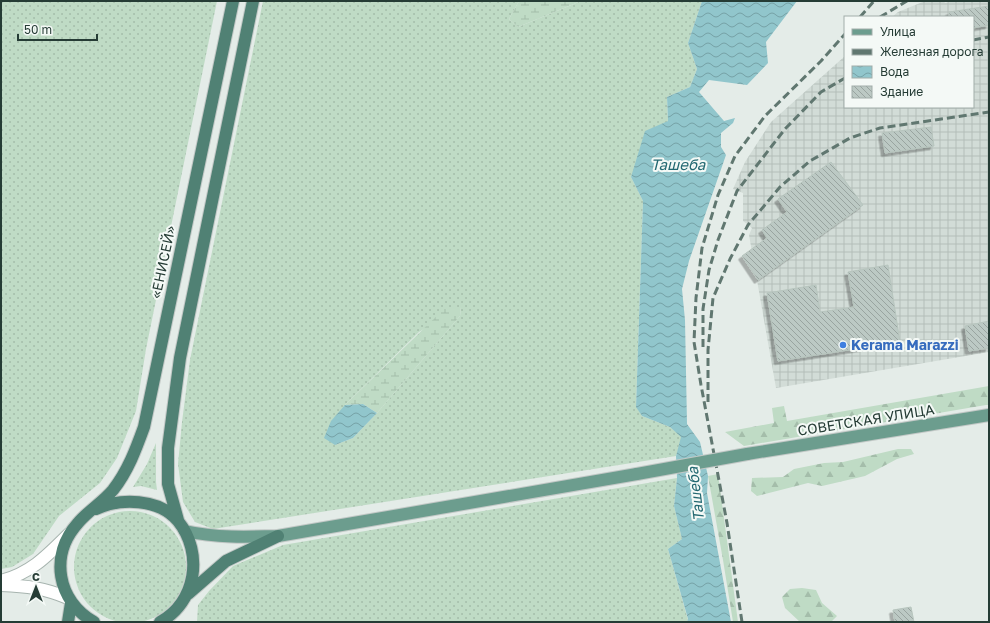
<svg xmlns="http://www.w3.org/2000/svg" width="990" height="623" font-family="'Golos Text',sans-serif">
<defs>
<pattern id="industrial-grid" width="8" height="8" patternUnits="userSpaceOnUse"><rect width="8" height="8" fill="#d2dcd7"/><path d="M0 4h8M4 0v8" fill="none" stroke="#b4beb9"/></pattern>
<pattern id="grass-dots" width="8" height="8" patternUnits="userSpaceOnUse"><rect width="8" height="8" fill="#bfdbc5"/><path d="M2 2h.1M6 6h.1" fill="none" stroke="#a4bdaa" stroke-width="1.8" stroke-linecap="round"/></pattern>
<pattern id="forest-firs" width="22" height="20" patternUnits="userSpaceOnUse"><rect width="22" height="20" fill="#bfdbc5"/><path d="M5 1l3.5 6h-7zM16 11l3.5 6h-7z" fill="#a4bdaa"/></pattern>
<pattern id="wetland-marsh" width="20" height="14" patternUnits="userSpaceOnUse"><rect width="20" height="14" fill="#bfdbc5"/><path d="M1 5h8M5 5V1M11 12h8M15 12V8" fill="none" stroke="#a4bdaa"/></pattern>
<pattern id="water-waves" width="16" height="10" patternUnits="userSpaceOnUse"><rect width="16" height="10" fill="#91c6cc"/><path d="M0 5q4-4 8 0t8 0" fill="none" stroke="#76a2a6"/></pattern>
<pattern id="building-back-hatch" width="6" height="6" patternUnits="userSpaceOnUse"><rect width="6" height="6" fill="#bcc9c4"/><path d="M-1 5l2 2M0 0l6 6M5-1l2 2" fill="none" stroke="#99a4a0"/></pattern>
<filter id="shadow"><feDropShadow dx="-3.5" dy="3.5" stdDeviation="0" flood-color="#0004"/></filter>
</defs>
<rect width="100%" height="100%" fill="#e4ece8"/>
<!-- industrial -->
<path fill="url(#industrial-grid)" d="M 925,1 L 944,1 L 945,3 L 953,1 L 989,1 L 989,352 L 776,388 L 749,235 L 752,228 L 743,221 L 743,193 L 733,189 L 745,162 L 771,122 L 845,56 L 845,107 L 973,107 L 973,17 L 892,17 L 898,12 Z"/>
<!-- grass -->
<path fill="url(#grass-dots)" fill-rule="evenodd" d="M 1,1 L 217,1 L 146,349 L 136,411 L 117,458 L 100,483 L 59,516 L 33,554 L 12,567 L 1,569 Z
M 263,1 L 519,1 L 509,19 L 518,27 L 581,1 L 702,1 L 688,43 L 697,69 L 690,87 L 667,97 L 668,121 L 631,177 L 643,201 L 636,406 L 642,416 L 670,427 L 682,437 L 676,456 L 213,529 L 195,522 L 183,502 L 178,464 L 182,422 L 190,360 ZM 461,307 L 460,316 L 377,413 L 353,438 L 335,445 L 345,405 L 419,332 Z
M 156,443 L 156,482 L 157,490 L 141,486 L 133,487 L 147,464 Z
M 677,478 L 674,506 L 682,539 L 668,549 L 688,620 L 687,622 L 197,622 L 198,605 L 209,591 L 233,566 L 283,545 Z
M74 567a56 56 0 1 1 112 0a56 56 0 1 1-112 0Z"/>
<!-- forest -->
<path fill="url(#forest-firs)" d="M 989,386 L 989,405 L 986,405 L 744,446 L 725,432 L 774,423 L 772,408 L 784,406 L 787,421 Z
M 898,449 L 911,449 L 914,454 L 897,459 L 865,476 L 822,486 L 808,483 L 757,496 L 751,491 L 752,478 L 783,477 L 794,469 L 824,463 L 843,462 Z
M 718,474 L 738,622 L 733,622 L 723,560 L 708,476 Z
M 802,588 L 816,590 L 822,603 L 837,616 L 831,622 L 800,622 L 785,608 L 782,597 L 790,589 Z"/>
<!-- wetland -->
<path fill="url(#wetland-marsh)" d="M 519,1 L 581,1 L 518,27 L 509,19 Z
M 446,307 L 461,307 L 460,316 L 377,413 L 363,404 L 345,405 Z"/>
<!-- water -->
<path fill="url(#water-waves)" d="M 702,1 L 797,1 L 766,42 L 768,63 L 747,85 L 709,80 L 699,92 L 724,121 L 735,118 L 733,123 L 721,133 L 721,147 L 726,155 L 689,261 L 682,289 L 685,320 L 687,424 L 700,442 L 708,476 L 707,493 L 731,622 L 687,622 L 688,619 L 668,549 L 682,539 L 674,506 L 677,478 L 676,456 L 681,437 L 670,427 L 642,416 L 636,407 L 643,201 L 631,177 L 645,131 L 668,121 L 667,97 L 690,87 L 697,69 L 688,43 Z
M 363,404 L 377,413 L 353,438 L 335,445 L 324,438 L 331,421 L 345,405 Z"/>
<!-- building -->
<path fill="url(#building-back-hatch)" stroke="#b7c5be" filter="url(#shadow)" d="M 989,6 L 989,25 L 973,28 L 973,17 L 949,17 L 949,12 Z
M 931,127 L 934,146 L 885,153 L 882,133 Z
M 831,162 L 863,205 L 758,280 L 742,256 L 767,238 L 762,230 L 787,212 L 778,199 Z
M 888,265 L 900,342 L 778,361 L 767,293 L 816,285 L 820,312 L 854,307 L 848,272 Z
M 989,321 L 989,348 L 969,351 L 965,326 Z
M 911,607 L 914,622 L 895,622 L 893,610 Z"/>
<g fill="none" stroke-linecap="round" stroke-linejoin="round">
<defs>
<path id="tertiary" d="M 1,581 C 31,573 47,556 69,534
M 1,585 C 27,586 44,588 68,598"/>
<path id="primary" d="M 747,454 L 989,415
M 185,531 C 216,538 247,537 278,536 L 637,474"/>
<path id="trunk" d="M 96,509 C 120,498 159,498 178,521 C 204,553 196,603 160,622
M 178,520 L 168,484 L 168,448 L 180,358 L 253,1
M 188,594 L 226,561 L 278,536
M 68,622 L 71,603
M 94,622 C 57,601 49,555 78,523 C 88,511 103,502 113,490 C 128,471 136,449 144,427 L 233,1"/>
</defs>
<!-- tertiary casing -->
<use href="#tertiary" stroke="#a7b4af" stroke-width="14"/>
<!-- primary casing -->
<use href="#primary" stroke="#c2c8c6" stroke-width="14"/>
<!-- trunk casing -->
<use href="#trunk" stroke="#c2c8c6" stroke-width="14"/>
<!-- tertiary -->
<use href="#tertiary" stroke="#fff" stroke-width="12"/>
<!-- primary -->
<use href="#primary" stroke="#6c9d8e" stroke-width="12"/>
<!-- trunk -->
<use href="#trunk" stroke="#508174" stroke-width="12"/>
<!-- rail -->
<path stroke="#607770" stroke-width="3" stroke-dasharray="8 4" stroke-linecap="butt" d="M 860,17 L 874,1
M 880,17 L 907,1
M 973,40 L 989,37
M 703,347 L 703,309 L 709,270 L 718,240 L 737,191 L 785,129 L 821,92 L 845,78
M 708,402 L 708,350 L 713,298 L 730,259 L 748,225 L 780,187 L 810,161 L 850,138 L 880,128 L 989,112
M 742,622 L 727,523 L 701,385 L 694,342 L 696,298 L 702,248 L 718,195 L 735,156 L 765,116 L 821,61 L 845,34"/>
<defs>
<path id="primary-bridge" d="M 637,474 L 747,454"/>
</defs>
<!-- primary-bridge casing -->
<use href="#primary-bridge" stroke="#c2c8c6" stroke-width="14" stroke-linecap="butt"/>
<!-- primary-bridge -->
<use href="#primary-bridge" stroke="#6c9d8e" stroke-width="12"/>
</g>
<!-- markers -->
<circle fill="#3f7fe0" stroke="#f4f9f6" stroke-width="1.5" cx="843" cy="345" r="4"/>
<g text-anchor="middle" stroke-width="4" stroke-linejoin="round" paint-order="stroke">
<!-- street labels -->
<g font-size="14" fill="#253c35" stroke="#f4f9f6">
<text transform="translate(163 262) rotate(-78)" y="5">«ЕНИСЕЙ»</text>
<text transform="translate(866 420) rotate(-9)" y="5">СОВЕТСКАЯ УЛИЦА</text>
</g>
<!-- shop labels -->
<g font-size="14" font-weight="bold" fill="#366cbe" stroke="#f4f9f6" text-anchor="start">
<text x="851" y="350">Kerama Marazzi</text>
</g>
<!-- water labels -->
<g font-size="15" font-style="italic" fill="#246972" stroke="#f4f9f6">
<text x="678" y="170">Ташеба</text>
<text transform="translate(696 494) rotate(-97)" y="5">Ташеба</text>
</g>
</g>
<!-- border -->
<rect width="990" height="623" fill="none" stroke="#253c35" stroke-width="4"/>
<!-- legend -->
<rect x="844" y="16" width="130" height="92" fill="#f4f9f6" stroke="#a1ada9"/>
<rect x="852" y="29" width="20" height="6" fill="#6c9d8e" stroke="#a1ada9"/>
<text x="880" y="36" font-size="12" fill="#253c35">Улица</text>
<rect x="852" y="49" width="20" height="6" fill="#607770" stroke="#a1ada9"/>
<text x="880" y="56" font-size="12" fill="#253c35">Железная дорога</text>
<rect x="852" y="66" width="20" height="12" fill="url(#water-waves)" stroke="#a1ada9"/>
<text x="880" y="76" font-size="12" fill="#253c35">Вода</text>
<rect x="852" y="86" width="20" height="12" fill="url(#building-back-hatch)" stroke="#a1ada9"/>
<text x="880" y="96" font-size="12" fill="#253c35">Здание</text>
<!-- north arrow -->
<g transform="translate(36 587)" stroke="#f4f9f6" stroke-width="3" paint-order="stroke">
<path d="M0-3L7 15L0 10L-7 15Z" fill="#253c35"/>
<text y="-6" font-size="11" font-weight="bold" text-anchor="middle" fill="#253c35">С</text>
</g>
<!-- scale -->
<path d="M18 34v6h79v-6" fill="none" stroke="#253c35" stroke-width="2"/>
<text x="24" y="34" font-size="12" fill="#253c35" stroke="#f4f9f6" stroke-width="3" paint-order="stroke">50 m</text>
</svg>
